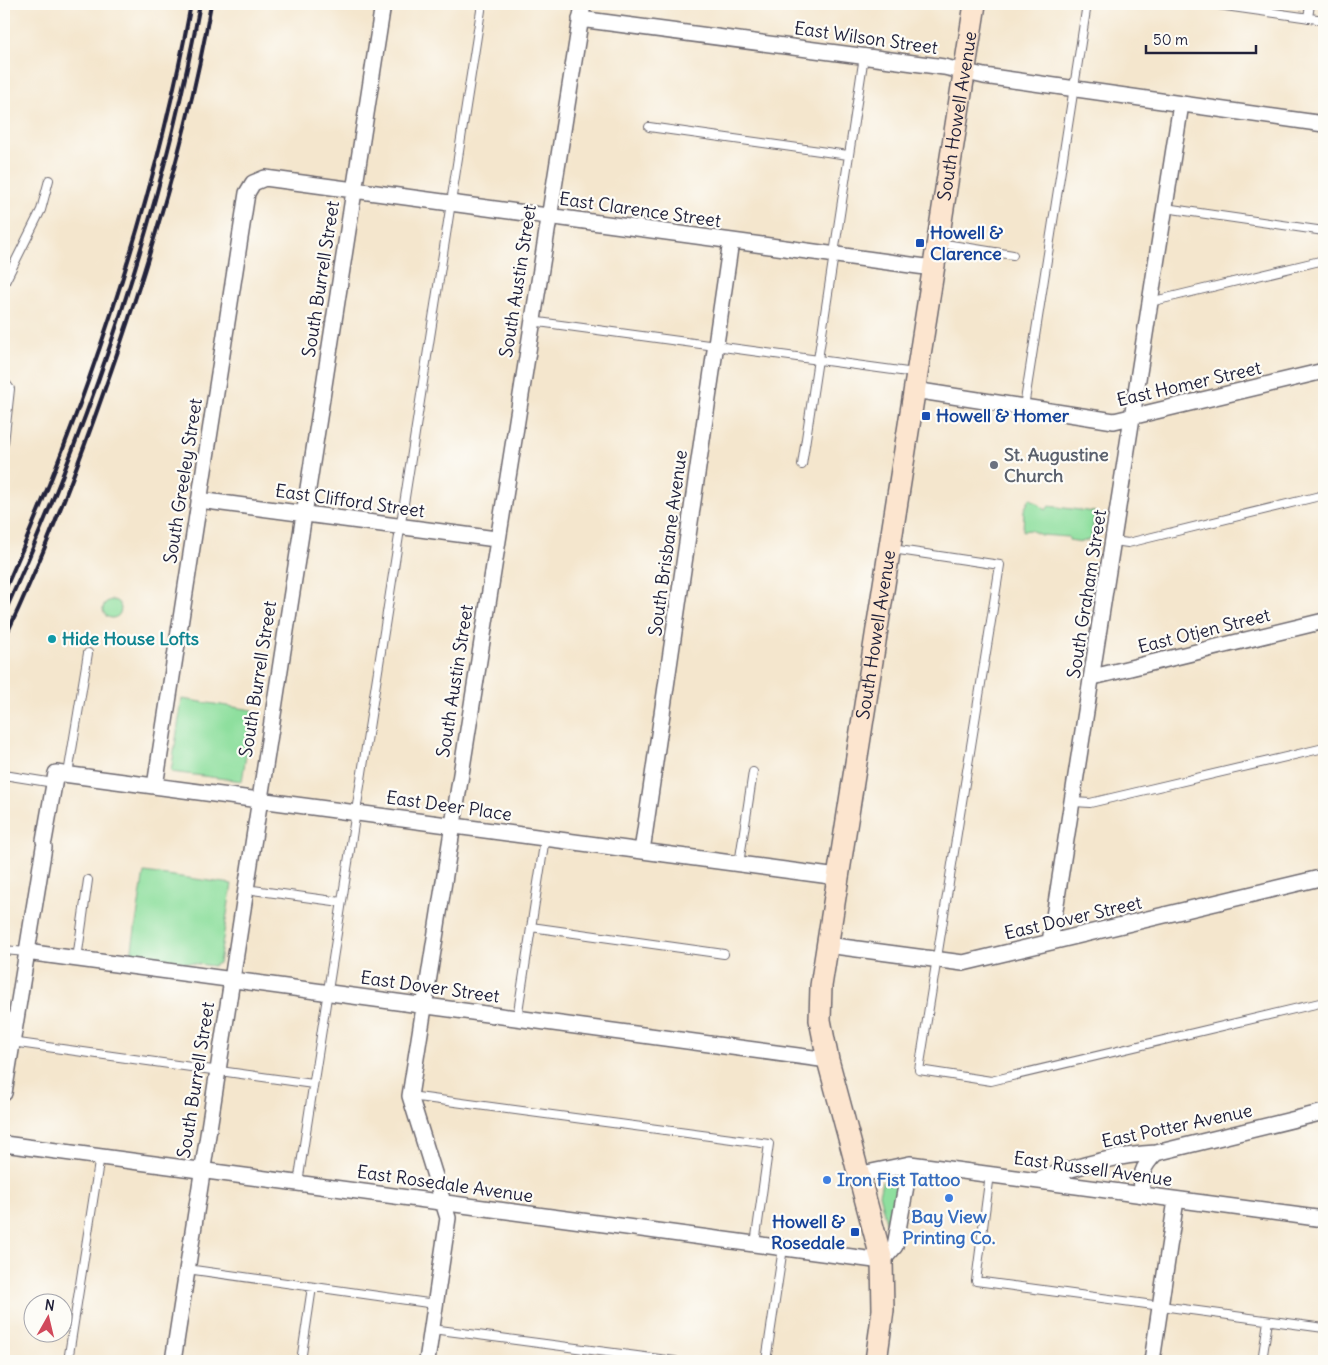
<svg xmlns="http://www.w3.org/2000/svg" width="1328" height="1365" font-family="Delius,sans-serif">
<rect width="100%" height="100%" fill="#fdfcf7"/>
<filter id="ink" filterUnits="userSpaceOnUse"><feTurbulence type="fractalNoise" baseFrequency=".02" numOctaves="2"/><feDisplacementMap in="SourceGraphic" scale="10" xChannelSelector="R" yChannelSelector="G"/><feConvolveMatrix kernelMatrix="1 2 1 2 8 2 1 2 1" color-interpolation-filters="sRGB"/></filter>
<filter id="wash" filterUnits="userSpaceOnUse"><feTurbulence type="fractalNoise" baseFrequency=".0096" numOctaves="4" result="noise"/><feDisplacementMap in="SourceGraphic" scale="20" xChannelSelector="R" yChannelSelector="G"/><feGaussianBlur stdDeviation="1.12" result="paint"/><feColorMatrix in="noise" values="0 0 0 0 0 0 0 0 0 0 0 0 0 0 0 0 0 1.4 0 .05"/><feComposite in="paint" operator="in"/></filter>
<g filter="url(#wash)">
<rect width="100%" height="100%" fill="#f4e6cd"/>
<!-- green -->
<path fill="#8edf9e" stroke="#58806c" d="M 1030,498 L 1046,510 L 1049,506 L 1095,512 L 1091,539 L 1082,542 L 1069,540 L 1069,537 L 1041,535 L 1030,530 L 1023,531 L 1024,510 Z
M103 609a9 9 0 1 1 18 0a9 9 0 1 1-18 0Z
M 182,699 L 253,710 L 242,781 L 171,772 Z
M 144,872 L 232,884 L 219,963 L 213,966 L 131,955 Z
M 892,1179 L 897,1185 L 891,1227 L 888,1230 L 879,1194 L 882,1182 Z"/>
</g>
<g filter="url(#ink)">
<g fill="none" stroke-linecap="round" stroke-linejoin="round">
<defs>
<path id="lane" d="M 1211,4 L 1324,20
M 1308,18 L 1310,4
M 649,127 L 848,155
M 1165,208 L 1324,231
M 939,243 L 1013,255
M 4,284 L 41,210 L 49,180
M 1150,302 L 1324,260
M 531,321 L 915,373
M 4,381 L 10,389 L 4,443
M 1024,407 L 1087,4
M 802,465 L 864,56
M 1114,541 L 1128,543 L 1324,495
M 892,549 L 1000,565 L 919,1070 L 991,1081 L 1324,1002
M 68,774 L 88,653
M 4,775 L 54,783
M 1074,802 L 1090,803 L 1324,748
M 739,864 L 753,772
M 245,889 L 341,902
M 531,927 L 724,954
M 4,950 L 26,952
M 77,959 L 88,880
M 517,1018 L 545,838
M 4,1041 L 313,1084
M 410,1096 L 769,1144 L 755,1244
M 990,1174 L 976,1281 L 1324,1328
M 298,1183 L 482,4
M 187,1269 L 435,1304
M 432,1329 L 675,1361
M 68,1361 L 100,1156
M 301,1361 L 312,1287
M 766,1361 L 783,1248
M 1262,1361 L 1268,1321"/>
<path id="street" d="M 580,19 L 944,67 L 984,76 L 1324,124
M 914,390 L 1114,421 L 1324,371
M 199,500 L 496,539
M 1093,677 L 1324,621
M 155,786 L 247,193 L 253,183 L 265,178 L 933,268
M 44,841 L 56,773 L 838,877
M 642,851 L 731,241
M 1050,942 L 1181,104
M 827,945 L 963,963 L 1324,877
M 26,952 L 828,1060
M 4,1093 L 44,847
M 4,1144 L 882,1261 L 895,1246 L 910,1164
M 857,1175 L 910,1164 L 1324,1219
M 1039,1180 C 1076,1166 1116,1155 1156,1153 L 1324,1112
M 1143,1195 C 1139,1176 1142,1167 1156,1153
M 173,1361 L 383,4
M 427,1361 L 448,1218 L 410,1096 L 583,4
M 1152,1361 L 1176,1200"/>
<g id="secondary">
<path id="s1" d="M 876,1361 L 883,1310 L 882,1261 L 828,1060 L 820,1020 L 821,986 L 975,4"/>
</g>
</defs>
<!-- lane casing -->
<use href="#lane" stroke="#6c676e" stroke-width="10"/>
<!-- street casing -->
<use href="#street" stroke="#6c676e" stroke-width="18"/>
<!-- secondary casing -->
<use href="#secondary" stroke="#6c676e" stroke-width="24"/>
<!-- lane -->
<use href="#lane" stroke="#fff" stroke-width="8"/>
<!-- street -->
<use href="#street" stroke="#fff" stroke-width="15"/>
<!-- secondary -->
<use href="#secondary" stroke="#fce5cf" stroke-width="21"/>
<!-- rail -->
<path stroke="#22223b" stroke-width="4" d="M 4,592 C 87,403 154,207 191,4
M 4,614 C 92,419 161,214 200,4
M 4,640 C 49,545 85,447 119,348 C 157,236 191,120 211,4"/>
</g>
</g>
<!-- markers -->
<g fill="#1a4fb4" stroke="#fdfcf7" stroke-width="2">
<rect x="915" y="238" width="10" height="10" rx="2.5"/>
<rect x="921" y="411" width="10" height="10" rx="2.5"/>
<rect x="850" y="1227" width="10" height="10" rx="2.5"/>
</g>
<circle fill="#6b7280" stroke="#fdfcf7" stroke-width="2" cx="994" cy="465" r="5"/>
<circle fill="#0f9aa8" stroke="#fdfcf7" stroke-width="2" cx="52" cy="639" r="5"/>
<g fill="#3f7fe0" stroke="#fdfcf7" stroke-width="2">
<circle cx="827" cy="1180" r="5"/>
<circle cx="949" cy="1198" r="5"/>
</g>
<g text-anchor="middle" stroke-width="4.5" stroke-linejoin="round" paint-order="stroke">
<!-- street labels -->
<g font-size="18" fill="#22223b" stroke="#fdfcf7">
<text transform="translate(866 38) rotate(8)" y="6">East Wilson Street</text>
<text dy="6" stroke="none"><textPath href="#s1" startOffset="1264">South Howell Avenue</textPath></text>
<text transform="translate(640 210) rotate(8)" y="6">East Clarence Street</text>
<text transform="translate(321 279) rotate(-81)" y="6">South Burrell Street</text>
<text transform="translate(518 281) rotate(-81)" y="6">South Austin Street</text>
<text transform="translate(1189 384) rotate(-13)" y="6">East Homer Street</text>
<text transform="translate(183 481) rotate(-81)" y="6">South Greeley Street</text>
<text transform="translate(350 501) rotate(8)" y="6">East Clifford Street</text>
<text transform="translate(668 543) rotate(-82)" y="6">South Brisbane Avenue</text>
<text transform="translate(1087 594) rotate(-81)" y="6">South Graham Street</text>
<text transform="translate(1204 631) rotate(-14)" y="6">East Otjen Street</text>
<text dy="6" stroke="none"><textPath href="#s1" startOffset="739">South Howell Avenue</textPath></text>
<text transform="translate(258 679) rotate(-81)" y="6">South Burrell Street</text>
<text transform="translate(455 681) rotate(-81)" y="6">South Austin Street</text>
<text transform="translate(449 806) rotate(8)" y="6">East Deer Place</text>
<text transform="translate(1073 918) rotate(-13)" y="6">East Dover Street</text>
<text transform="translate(430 987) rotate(8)" y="6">East Dover Street</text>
<text transform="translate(196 1080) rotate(-81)" y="6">South Burrell Street</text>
<text transform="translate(1177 1126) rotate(-12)" y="6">East Potter Avenue</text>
<text transform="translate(1093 1169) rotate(8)" y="6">East Russell Avenue</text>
<text transform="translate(445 1184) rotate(8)" y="6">East Rosedale Avenue</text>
</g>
<!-- transit labels -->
<g font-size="18" font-weight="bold" fill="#164399" stroke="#fdfcf7" text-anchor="start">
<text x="930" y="239">Howell &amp;<tspan x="930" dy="21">Clarence</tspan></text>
<text x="936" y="422">Howell &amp; Homer</text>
<text x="845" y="1228" text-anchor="end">Howell &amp;<tspan x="845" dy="21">Rosedale</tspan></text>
</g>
<!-- worship labels -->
<g font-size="18" font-weight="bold" fill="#5b616d" stroke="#fdfcf7" text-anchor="start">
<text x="1004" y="461">St. Augustine<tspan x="1004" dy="21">Church</tspan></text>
</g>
<!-- culture labels -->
<g font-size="18" font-weight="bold" fill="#0d838f" stroke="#fdfcf7" text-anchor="start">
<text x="62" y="645">Hide House Lofts</text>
</g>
<!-- shop labels -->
<g font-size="18" font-weight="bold" fill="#366cbe" stroke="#fdfcf7" text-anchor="start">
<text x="837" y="1186">Iron Fist Tattoo</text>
<text x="949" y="1223" text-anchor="middle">Bay View<tspan x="949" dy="21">Printing Co.</tspan></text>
</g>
</g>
<!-- margin -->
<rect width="1328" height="1365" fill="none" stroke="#fdfcf7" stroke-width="20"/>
<!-- north arrow -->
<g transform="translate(48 1318) rotate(8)"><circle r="24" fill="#fdfcf7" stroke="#a5a5ac"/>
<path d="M0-4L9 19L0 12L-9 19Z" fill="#d1495b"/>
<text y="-8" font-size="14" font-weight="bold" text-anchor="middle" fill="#22223b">N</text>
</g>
<!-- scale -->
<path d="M1146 45v8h110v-8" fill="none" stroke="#22223b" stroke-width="2.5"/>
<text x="1153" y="45" font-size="15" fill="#22223b" stroke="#fdfcf7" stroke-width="4" paint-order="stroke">50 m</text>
</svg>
